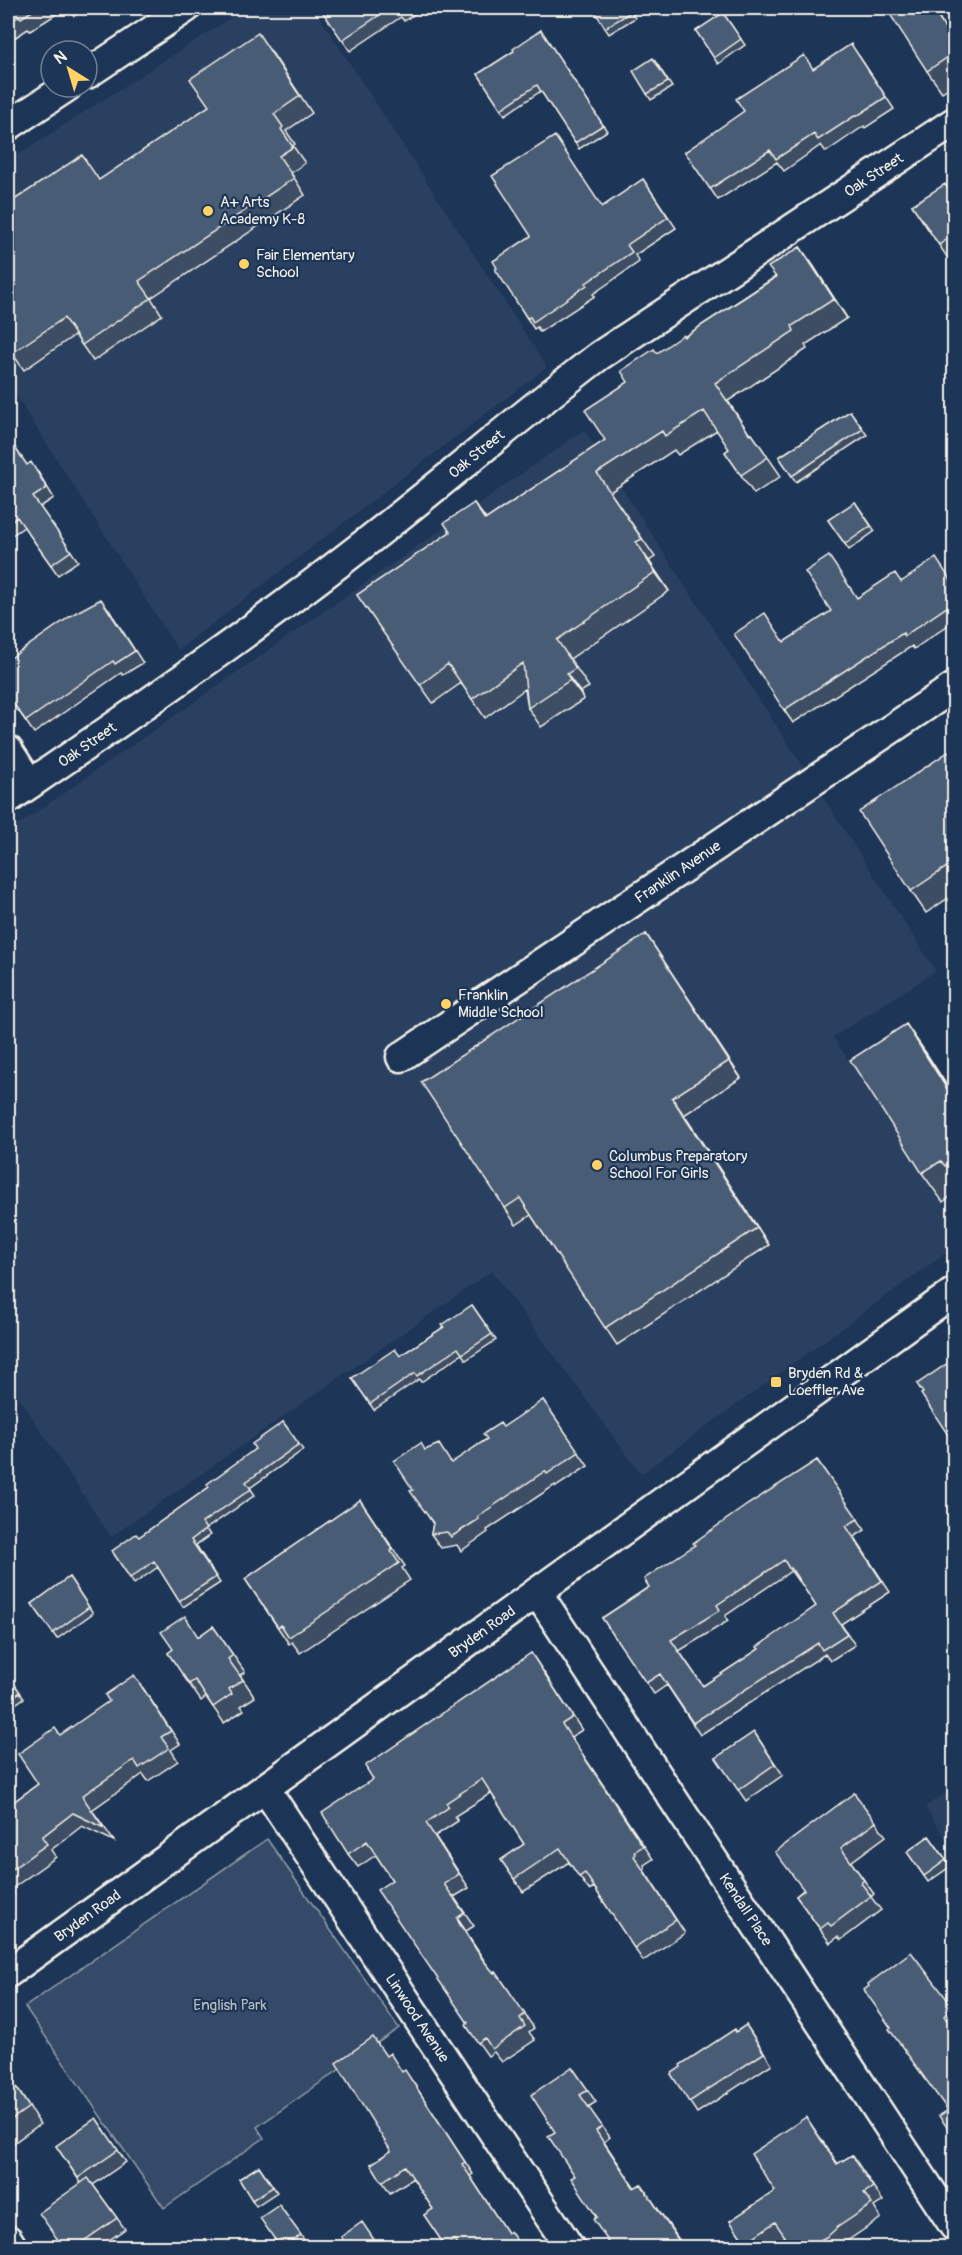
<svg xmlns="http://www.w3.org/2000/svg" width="962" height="2255" font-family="Pangolin,sans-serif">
<rect width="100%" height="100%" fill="#1d3557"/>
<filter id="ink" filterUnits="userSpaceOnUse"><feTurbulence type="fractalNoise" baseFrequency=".0167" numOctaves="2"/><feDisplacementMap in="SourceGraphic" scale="12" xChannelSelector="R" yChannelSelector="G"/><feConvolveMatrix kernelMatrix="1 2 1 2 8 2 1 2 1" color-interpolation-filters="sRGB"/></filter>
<g filter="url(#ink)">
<!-- built -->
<path fill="#2a4060" d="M 246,8 L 314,8 L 547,367 L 178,650 L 8,383 L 8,161 Z
M 584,430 L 936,971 L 833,1037 L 954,1219 L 954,1247 L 641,1474 L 492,1271 L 111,1537 L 8,1381 L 8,832 Z
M 954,1787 L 954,1853 L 925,1807 Z"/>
<!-- green -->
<path fill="#354a67" stroke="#949ea8" stroke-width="1.5" d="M 267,1839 L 399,2028 L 257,2127 L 264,2138 L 164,2208 L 25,2007 Z"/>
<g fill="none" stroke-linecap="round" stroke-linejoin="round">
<defs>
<g id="street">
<path d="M 87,74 L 186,8"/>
<path d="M 8,126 L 67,87"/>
<path d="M 8,750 L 30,784"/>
<path id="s1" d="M 8,799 C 124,720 240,640 351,554 C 435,490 515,420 599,356 L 954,122"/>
<path id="s2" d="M 401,1057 L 954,687"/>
<path id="s3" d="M 537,1592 L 954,2226"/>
<path id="s4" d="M 265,1788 L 570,2248"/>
<path id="s5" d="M 8,1973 L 954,1292"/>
<path d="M 8,2240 L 13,2248"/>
</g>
</defs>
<!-- street casing -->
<use href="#street" stroke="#f4f1e8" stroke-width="33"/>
<!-- street -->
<use href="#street" stroke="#1d3557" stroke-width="28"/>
</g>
<!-- wall -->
<path fill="#3e4e64" stroke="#f4f1e8" stroke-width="1.5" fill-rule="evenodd" d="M 8,8 L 66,8 L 30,31 L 28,29 L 8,42 Z
M 66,8 L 87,8 L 74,16 Z
M 320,8 L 424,8 L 404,21 L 401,17 L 350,51 Z
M 629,8 L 635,18 L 609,34 L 605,28 Z
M 723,13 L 745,45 L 718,64 L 696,31 Z
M 541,30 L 607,131 L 579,149 L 541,91 L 505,115 L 478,74 L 514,51 Z
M 954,41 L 954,84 L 942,92 L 927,71 Z
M 270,50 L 312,113 L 286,131 L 295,144 L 293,146 L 305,163 L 291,173 L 305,195 L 151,298 L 162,315 L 93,361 L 75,335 L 24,370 L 12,353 L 14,284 L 99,180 L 209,106 Z
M 859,56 L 894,109 L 865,128 L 864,126 L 826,152 L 821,145 L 784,171 L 777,162 L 718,200 L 685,152 L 813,69 Z
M 657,64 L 672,87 L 651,100 L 647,94 Z
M 643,179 L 676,228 L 635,255 L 639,262 L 593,294 L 595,296 L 540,332 L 537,327 L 534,329 L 527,318 L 497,268 L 603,206 Z
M 954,199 L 954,251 L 947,257 L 912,205 Z
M 800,247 L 847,318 L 805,345 L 807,349 L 728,401 L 750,435 L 752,434 L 781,476 L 754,494 L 725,452 L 729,449 L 717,430 L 678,455 L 674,450 L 610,492 L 655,557 L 649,561 L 669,591 L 570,659 L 589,687 L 580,692 L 584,699 L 541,727 L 528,708 L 525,689 L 485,718 L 461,683 L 433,703 L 357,595 L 450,532 L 474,503 L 486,519 L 605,440 L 628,382 L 657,353 L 684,337 L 775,277 Z
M 850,411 L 867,435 L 796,482 L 779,457 Z
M 8,438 L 27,465 L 38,472 L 54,498 L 40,507 L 78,561 L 58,575 L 24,527 L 8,538 Z
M 855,502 L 875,531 L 849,550 L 828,520 Z
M 901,581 L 954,584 L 954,621 L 914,649 L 912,646 L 793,723 L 784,710 L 784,642 L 857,598 Z
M 109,610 L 143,663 L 123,675 L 121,673 L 34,733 L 8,696 Z
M 954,748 L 954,894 L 926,913 L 911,891 Z
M 646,934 L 741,1078 L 684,1115 L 769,1245 L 617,1345 L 531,1215 L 516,1225 L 505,1208 Z
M 926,1053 L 954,1097 L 954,1194 L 943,1202 L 922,1173 Z
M 472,1305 L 496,1340 L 466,1360 L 462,1354 L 421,1382 L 419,1379 L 374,1410 L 352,1378 L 400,1356 L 444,1327 Z
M 954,1359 L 954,1445 L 948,1435 Z
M 543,1400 L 588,1466 L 556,1487 L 555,1485 L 487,1530 L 488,1532 L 461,1551 L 457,1545 L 441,1548 L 431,1534 L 433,1524 L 413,1490 L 425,1450 L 452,1463 Z
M 283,1422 L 303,1450 L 250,1488 L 255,1495 L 206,1529 L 210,1535 L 196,1545 L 220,1583 L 183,1607 L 158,1567 L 134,1584 L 112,1551 L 139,1537 L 209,1487 L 255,1449 Z
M 817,1460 L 865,1530 L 854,1537 L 890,1592 L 841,1624 L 855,1645 L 830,1661 L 825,1654 L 700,1735 L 667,1685 L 654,1694 L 602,1618 L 649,1587 L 695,1545 ZM 791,1571 L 798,1581 L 799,1580 L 816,1606 L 759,1649 L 703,1686 L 679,1651 L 728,1621 L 725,1616 Z
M 360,1500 L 405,1566 L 402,1568 L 410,1580 L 300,1653 L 292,1642 L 289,1644 L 245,1579 Z
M 69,1577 L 93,1613 L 57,1639 L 32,1604 Z
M 213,1626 L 245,1672 L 240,1675 L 255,1697 L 241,1706 L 244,1710 L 224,1723 L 206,1697 L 201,1701 L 168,1653 L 199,1636 Z
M 531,1653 L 582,1730 L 571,1737 L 653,1859 L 644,1865 L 645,1868 L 643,1869 L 685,1933 L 643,1961 L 594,1887 L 589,1890 L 569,1862 L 523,1892 L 501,1860 L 524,1844 L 491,1793 L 455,1816 L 458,1821 L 435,1836 L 469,1888 L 454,1897 L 474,1926 L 466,1931 L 468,1936 L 486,1964 L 494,1973 L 496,1972 L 534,2028 L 529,2032 L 535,2040 L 502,2062 L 494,2052 L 488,2056 L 466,2025 L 468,2023 L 392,1880 L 376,1855 L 358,1867 L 348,1854 L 373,1779 Z
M 8,1675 L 24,1698 L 8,1709 Z
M 143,1688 L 180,1744 L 171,1750 L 178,1761 L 148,1781 L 143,1774 L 92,1810 L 114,1841 L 82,1826 L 51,1850 L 56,1857 L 10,1890 L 14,1894 L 8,1899 L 8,1806 L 38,1784 L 60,1735 Z
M 754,1732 L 783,1775 L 746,1801 L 716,1758 Z
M 854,1793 L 886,1836 L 851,1862 L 874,1894 L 871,1897 L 881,1910 L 841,1940 L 838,1937 L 830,1943 L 796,1896 L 803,1890 Z
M 929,1836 L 951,1866 L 928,1882 L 907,1852 Z
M 954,2009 L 954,2028 L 953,2029 L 954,2031 L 954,2137 L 948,2110 L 891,2028 Z
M 746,2025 L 772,2064 L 697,2113 L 671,2074 Z
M 386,2056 L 413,2082 L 473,2174 L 470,2176 L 507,2233 L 521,2247 L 446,2247 L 424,2215 L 433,2209 L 413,2178 L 390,2193 L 371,2164 L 391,2151 Z
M 572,2067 L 596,2102 L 588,2107 L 610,2137 L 604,2142 L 635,2188 L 641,2184 L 684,2247 L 612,2247 L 575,2176 L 555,2132 Z
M 8,2074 L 40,2124 L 8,2147 Z
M 806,2117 L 838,2164 L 852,2155 L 883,2201 L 874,2207 L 881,2218 L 847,2241 L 840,2247 L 792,2247 L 785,2237 L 769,2247 L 748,2247 L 730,2221 L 775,2191 Z
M 96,2118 L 126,2162 L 93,2185 L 125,2229 L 99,2247 L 63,2247 L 81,2183 L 56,2146 Z
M 259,2166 L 277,2192 L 256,2206 L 239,2179 Z
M 279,2205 L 305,2241 L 296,2247 L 280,2247 Z"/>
<!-- shaded-wall -->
<path fill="#324051" stroke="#f4f1e8" stroke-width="1.5" d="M 932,8 L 933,8 L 954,41 L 954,42 Z
M 800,247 L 813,265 L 847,318 L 834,299 Z
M 636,542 L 649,561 L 669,591 L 655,572 Z
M 567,674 L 580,692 L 584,699 L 570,680 Z
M 646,934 L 657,951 L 741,1078 L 729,1061 Z
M 906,1024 L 926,1053 L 954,1097 L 954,1100 Z
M 672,1098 L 684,1115 L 769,1245 L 757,1228 Z
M 457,1918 L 466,1931 L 468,1936 L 493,1974 L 459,1923 Z"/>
<!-- building -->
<path fill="#485b74" stroke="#f4f1e8" stroke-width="1.5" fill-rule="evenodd" d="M 8,8 L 37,8 L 21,18 L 19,16 L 8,24 Z
M 320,8 L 390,8 L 342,40 Z
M 593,8 L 628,8 L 631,12 L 605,28 Z
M 886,8 L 932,8 L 954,42 L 954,53 L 927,71 Z
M 723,13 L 741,39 L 714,58 L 696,31 Z
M 541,30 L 603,125 L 575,143 L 537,85 L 501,109 L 478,74 L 514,51 L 513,49 Z
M 258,33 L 300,96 L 274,114 L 283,127 L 281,129 L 293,147 L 279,156 L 294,178 L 139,281 L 151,298 L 82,345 L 64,318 L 12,353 L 8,346 L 8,289 L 14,284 L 8,275 L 8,204 L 82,155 L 99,180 L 209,106 L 190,79 Z
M 851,44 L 886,97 L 857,116 L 856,115 L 818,140 L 814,134 L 776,159 L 770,150 L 710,189 L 685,152 L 744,111 L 736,99 L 804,55 L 813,69 Z
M 653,58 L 668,82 L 647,94 L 633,71 Z
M 555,136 L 602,207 L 643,179 L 668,217 L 627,245 L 632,252 L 586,283 L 587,285 L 533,322 L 530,317 L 527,318 L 495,269 L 497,268 L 493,261 L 531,236 L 492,176 Z
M 945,184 L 954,199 L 954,234 L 939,245 L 912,205 Z
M 800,247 L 834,299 L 792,326 L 794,331 L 715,383 L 750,435 L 752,434 L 768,457 L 741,475 L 725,452 L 729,449 L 704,411 L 665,436 L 662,431 L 597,473 L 642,539 L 636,542 L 655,572 L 557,640 L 576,668 L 567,674 L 570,680 L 528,708 L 523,663 L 472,699 L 448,664 L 420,685 L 357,595 L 450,532 L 444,523 L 474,503 L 485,520 L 605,440 L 585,410 L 628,382 L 621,371 L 654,349 L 657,353 L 683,335 L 684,337 L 776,277 L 768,267 Z
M 850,411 L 863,429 L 792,476 L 779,457 Z
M 8,438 L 27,465 L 31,462 L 47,488 L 33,497 L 71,551 L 51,565 L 17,517 L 8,524 Z
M 855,502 L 871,526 L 845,544 L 828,520 Z
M 829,556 L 857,598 L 895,573 L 901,582 L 936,558 L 954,585 L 954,602 L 904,636 L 903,633 L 784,710 L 734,634 L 765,613 L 784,642 L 831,611 L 805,572 Z
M 101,599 L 135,651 L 115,664 L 113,661 L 26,721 L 8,696 L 8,660 L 75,613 Z
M 954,748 L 954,862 L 911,891 L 859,812 Z
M 646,934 L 729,1061 L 672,1098 L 757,1228 L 605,1328 L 520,1198 L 505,1208 L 421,1082 Z
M 906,1024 L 954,1100 L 954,1160 L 945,1166 L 941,1161 L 922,1173 L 850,1060 Z
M 472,1305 L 492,1334 L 462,1354 L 458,1348 L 417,1376 L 415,1373 L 370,1404 L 352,1378 L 395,1349 L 400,1356 L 444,1327 L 442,1325 Z
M 954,1359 L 954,1431 L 948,1435 L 921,1394 L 923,1393 L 917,1384 Z
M 543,1400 L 579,1452 L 547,1474 L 545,1471 L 477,1517 L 479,1519 L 451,1537 L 447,1532 L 431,1534 L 433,1523 L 410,1491 L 413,1490 L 394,1461 L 421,1443 L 425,1450 L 439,1444 L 451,1463 L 487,1439 L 483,1434 L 500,1423 L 503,1427 Z
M 283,1422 L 299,1444 L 246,1482 L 251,1489 L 202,1523 L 206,1529 L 191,1540 L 216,1577 L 179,1601 L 154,1561 L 130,1578 L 112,1551 L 136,1534 L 139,1537 L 209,1487 L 207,1484 L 255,1449 L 252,1444 Z
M 817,1460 L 858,1519 L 846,1526 L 882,1581 L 833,1613 L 847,1634 L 822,1650 L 818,1643 L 693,1723 L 660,1674 L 646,1683 L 602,1618 L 649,1587 L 644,1579 L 695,1545 L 693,1543 L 747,1505 ZM 784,1560 L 790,1570 L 791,1568 L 816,1606 L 757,1647 L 759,1649 L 703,1686 L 671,1640 L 720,1610 L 717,1605 Z
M 360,1500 L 393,1550 L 391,1551 L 399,1563 L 289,1637 L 281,1625 L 278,1627 L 245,1579 Z
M 69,1577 L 89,1607 L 53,1633 L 32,1604 Z
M 185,1616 L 198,1637 L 213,1626 L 233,1655 L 228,1659 L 243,1680 L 229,1689 L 232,1694 L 213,1707 L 195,1680 L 189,1684 L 168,1653 L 173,1649 L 161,1632 Z
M 531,1653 L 573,1717 L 562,1724 L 643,1846 L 634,1852 L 636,1854 L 634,1856 L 676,1920 L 634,1948 L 585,1873 L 579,1877 L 560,1848 L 514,1879 L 501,1860 L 524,1844 L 482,1779 L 446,1803 L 449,1807 L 426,1823 L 459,1874 L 444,1884 L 464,1913 L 457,1918 L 459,1923 L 483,1960 L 494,1973 L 496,1972 L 525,2014 L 520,2018 L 525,2026 L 492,2049 L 485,2038 L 478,2043 L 466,2025 L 468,2023 L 377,1890 L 392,1880 L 367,1841 L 348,1854 L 322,1813 L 373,1779 L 365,1766 Z
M 8,1675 L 20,1692 L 8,1701 Z
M 134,1675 L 171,1731 L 161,1737 L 169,1748 L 139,1768 L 134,1760 L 82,1796 L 104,1828 L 73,1813 L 42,1837 L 47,1844 L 8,1872 L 8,1806 L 38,1784 L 18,1754 L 55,1728 L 60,1735 L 109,1701 L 105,1695 Z
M 754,1732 L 775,1764 L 738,1790 L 716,1758 Z
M 854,1793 L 876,1822 L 841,1848 L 864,1880 L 861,1883 L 871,1896 L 831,1926 L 828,1923 L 820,1929 L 796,1896 L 804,1890 L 775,1852 Z
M 929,1836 L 946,1860 L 924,1876 L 907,1852 Z
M 911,1952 L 954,2008 L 944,2016 L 952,2028 L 949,2030 L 954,2038 L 954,2137 L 939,2116 L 948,2110 L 889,2029 L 891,2028 L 864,1990 L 869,1986 L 868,1984 Z
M 746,2025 L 764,2053 L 689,2102 L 671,2074 L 681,2067 L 680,2065 L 735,2029 L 736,2032 Z
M 373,2037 L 386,2056 L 390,2053 L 402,2072 L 405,2070 L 465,2162 L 462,2164 L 507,2233 L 510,2231 L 521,2247 L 459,2247 L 454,2240 L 445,2246 L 424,2215 L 433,2209 L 405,2166 L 382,2182 L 371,2164 L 391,2151 L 336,2063 Z
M 572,2067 L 588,2090 L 580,2095 L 602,2126 L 596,2131 L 634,2188 L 641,2184 L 681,2244 L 675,2247 L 612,2247 L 593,2219 L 597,2217 L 571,2178 L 575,2176 L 548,2136 L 555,2132 L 531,2095 Z
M 8,2075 L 29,2107 L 8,2122 Z
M 806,2117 L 837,2164 L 852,2155 L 873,2187 L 864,2193 L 872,2204 L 838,2227 L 828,2236 L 807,2247 L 792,2247 L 775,2222 L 745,2243 L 730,2221 L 775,2191 L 751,2154 Z
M 96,2118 L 118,2150 L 78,2178 L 56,2146 Z
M 259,2166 L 273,2187 L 252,2200 L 239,2179 Z
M 88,2178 L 117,2218 L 75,2247 L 63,2247 L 39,2213 Z
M 279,2205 L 301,2235 L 283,2247 L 280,2247 L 260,2218 Z
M 362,2222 L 379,2247 L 348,2247 L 341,2237 Z
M 149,2244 L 152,2247 L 145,2247 Z"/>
</g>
<!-- markers -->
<g fill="#ffd166" stroke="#1d3557" stroke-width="2">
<circle cx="208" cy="211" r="6"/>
<circle cx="244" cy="264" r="6"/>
<circle cx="446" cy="1004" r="6"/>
<circle cx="597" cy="1165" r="6"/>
<rect x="770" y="1376" width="12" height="12" rx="3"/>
</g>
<g text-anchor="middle" stroke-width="4.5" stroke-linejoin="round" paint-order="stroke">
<!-- street labels -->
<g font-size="15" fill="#f4f1e8" stroke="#1d3557">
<text dy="5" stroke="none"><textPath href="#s1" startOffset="1068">Oak Street</textPath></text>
<text dy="5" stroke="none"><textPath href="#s1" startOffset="582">Oak Street</textPath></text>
<text dy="5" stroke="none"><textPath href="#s1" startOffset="96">Oak Street</textPath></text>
<text dy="5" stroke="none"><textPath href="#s2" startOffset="333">Franklin Avenue</textPath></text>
<text dy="5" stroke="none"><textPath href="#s5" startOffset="584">Bryden Road</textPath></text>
<text dy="5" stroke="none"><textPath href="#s3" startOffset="380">Kendall Place</textPath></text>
<text dy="5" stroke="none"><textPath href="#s5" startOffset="98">Bryden Road</textPath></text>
<text dy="5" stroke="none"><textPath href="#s4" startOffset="276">Linwood Avenue</textPath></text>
</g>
<!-- poi labels -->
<g font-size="15" fill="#f4f1e8" stroke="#1d3557" text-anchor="start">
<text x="220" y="207">A+ Arts<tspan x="220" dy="17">Academy K-8</tspan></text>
<text x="256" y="260">Fair Elementary<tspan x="256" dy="17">School</tspan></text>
<text x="458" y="1000">Franklin<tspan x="458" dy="17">Middle School</tspan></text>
<text x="609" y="1161">Columbus Preparatory<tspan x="609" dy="17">School For Girls</tspan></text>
<text x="788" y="1378">Bryden Rd &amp;<tspan x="788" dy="17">Loeffler Ave</tspan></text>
</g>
<!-- park labels -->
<g font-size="15" fill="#bbbfc1" stroke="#1d3557">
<text x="230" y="2010">English Park</text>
</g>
</g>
<!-- margin -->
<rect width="962" height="2255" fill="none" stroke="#1d3557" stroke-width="30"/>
<rect x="15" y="15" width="932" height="2225" fill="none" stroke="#f4f1e8" stroke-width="2" filter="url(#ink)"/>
<!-- north arrow -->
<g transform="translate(69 69) rotate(323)"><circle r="28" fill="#1d3557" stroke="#738091" stroke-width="1.5"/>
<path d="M0-4.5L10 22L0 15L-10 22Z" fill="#ffd166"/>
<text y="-9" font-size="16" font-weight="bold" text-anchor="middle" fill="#f4f1e8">N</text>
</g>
</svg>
